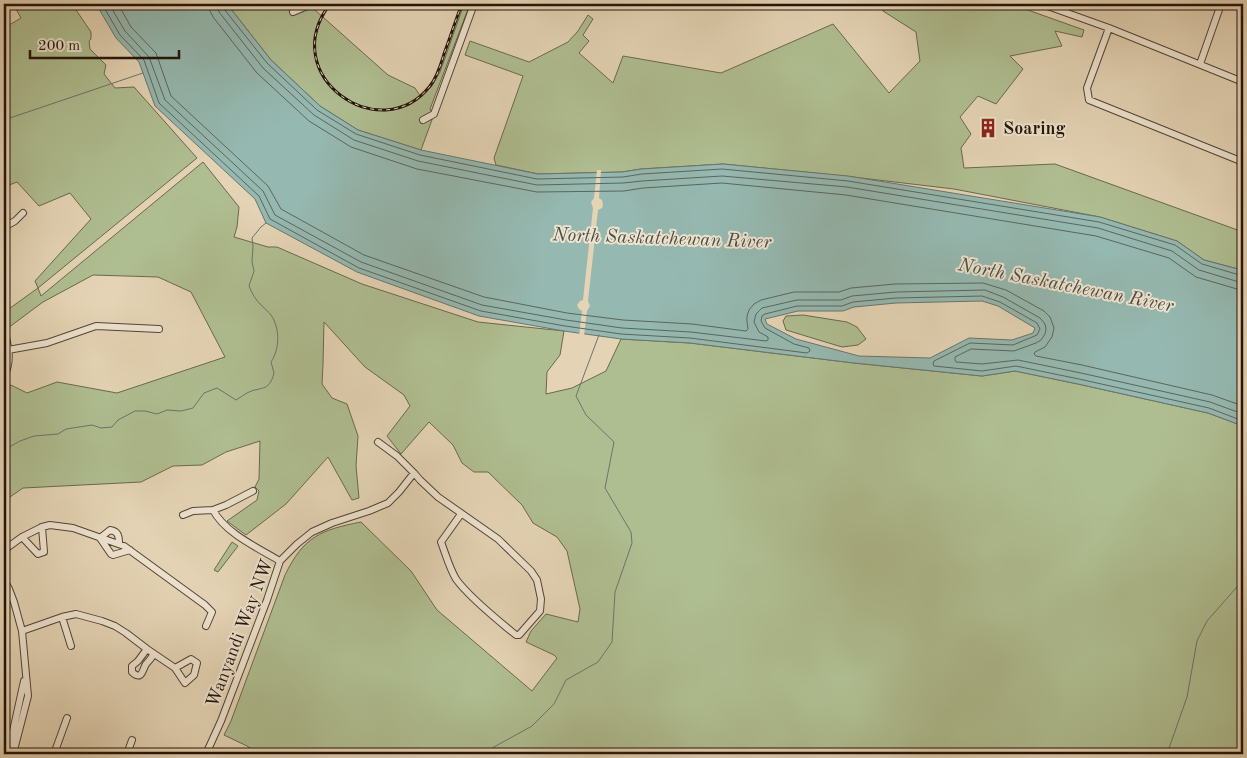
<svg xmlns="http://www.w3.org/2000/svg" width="1247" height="758" font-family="'Old Standard TT',serif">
<rect width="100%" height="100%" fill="#e4d4b5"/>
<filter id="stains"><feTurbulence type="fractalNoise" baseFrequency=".004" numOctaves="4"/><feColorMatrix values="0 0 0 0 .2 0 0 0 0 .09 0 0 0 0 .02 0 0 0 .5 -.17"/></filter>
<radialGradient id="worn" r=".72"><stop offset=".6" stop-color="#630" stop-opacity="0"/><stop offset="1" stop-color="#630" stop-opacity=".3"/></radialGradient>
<!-- green -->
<path fill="#afbe91" stroke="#6a684d" d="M 13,4 L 72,4 L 91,32 L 91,39 L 89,41 L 90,49 L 106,65 L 104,74 L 115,88 L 134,87 L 197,158 L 38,288 L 41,296 L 203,162 L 239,207 L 237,227 L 234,237 L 268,247 L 277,247 L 362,284 L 478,322 L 564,331 L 560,355 L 547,372 L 546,394 L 572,388 L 606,371 L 621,339 L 690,343 L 854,363 L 982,376 L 1015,371 L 1078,384 L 1208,413 L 1243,426 L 1243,754 L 259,754 L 247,746 L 224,735 L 231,721 L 285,575 C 304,536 321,530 361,522 L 411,571 L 437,610 L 532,691 L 557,658 L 554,655 L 526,642 L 531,631 L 546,614 L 578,622 L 580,609 L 567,551 L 557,537 L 533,523 L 522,505 L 488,472 L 474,472 L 462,463 L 453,445 L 429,422 L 401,454 L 387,436 L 410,406 L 404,395 L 365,367 L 324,322 L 323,364 L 322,384 L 332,398 L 347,404 L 358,436 L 356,466 L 359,498 L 352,500 L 328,457 L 286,504 L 246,535 L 227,521 L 257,500 L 259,491 L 255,487 L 259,479 L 260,441 L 226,452 L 202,465 L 173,466 L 141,482 L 23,488 L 4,501 L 4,392 L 11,385 L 27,393 L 57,382 L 117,393 L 225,357 L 191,292 L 158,277 L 93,275 L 43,302 L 8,328 L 6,311 L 38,288 L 35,281 L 91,219 L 70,193 L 39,206 L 17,182 L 4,187 L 4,28 L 21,18 Z
M 227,4 L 298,4 L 315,10 L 388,75 L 415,88 L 421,97 L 432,86 L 440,72 L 464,4 L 470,4 L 430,109 L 433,117 L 421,150 L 358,130 L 320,106 L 271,60 Z
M 882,4 L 1011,4 L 1084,30 L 1082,37 L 1055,31 L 1062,46 L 1010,56 L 1023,69 L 996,104 L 978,96 L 960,117 L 971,134 L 961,148 L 964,168 L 1055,164 L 1243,232 L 1243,272 L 1238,269 L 1204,260 L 1177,241 L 1100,217 L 954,189 L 844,176 L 723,164 L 641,169 L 622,172 L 538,174 L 496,165 L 494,158 L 523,76 L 465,55 L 470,41 L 529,62 L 568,42 L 578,31 L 588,15 L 593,19 L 583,35 L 589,41 L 579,53 L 613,83 L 623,56 L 721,73 L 833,24 L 889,93 L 920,61 L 916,32 L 883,11 Z
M 803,315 L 847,322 L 857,327 L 866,339 L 858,345 L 842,347 L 786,330 L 783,321 L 786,316 Z
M 232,542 L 238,546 L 218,572 L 214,570 Z"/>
<!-- water -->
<path fill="#95b8b0" stroke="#68766d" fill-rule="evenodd" d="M 96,4 L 227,4 L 271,60 L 320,106 L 358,130 L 421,150 L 538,174 L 622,172 L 641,169 L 723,164 L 848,176 L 1100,217 L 1177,241 L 1204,260 L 1238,269 L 1243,272 L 1243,426 L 1208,413 L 1078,384 L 1015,371 L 982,376 L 854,363 L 690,343 L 621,339 L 564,331 L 479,316 L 357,272 L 266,223 L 255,199 L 155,106 L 139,62 L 116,38 ZM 982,301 L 998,306 L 1035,328 L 1033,333 L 1012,340 L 969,338 L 930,358 L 859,356 L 796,339 L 767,324 L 765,319 L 798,311 L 843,311 L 854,307 L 896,303 Z"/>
<!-- pier -->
<path fill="#e4d4b5" d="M 597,170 L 601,170 L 599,198 L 602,200 L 603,205 L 602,208 L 598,210 L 588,301 L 590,306 L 587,311 L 584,336 L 579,336 L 582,311 L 579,309 L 577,305 L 580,301 L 583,300 L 593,208 L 591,202 L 594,198 Z"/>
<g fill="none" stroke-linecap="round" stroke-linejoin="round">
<!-- shore -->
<path stroke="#5c665c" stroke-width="1" d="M 102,4 L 120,35 L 144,60 L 159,103 L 259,196 L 270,219 L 359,268 L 481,311 L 565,326 L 621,334 L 690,338 L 807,353 L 810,351 L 809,348 L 794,344 L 765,328 L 761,321 L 762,316 L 765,314 L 797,306 L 842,306 L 853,302 L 896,298 L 982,296 L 1000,302 L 1037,323 L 1040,329 L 1037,335 L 1013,345 L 970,343 L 934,361 L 933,364 L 934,366 L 982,371 L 1016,366 L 1079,379 L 1209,408 L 1243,421
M 109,4 L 125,31 L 149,57 L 165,100 L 263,191 L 275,215 L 361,262 L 482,305 L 566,320 L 622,328 L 691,332 L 766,341 L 768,340 L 768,337 L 759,332 L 754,322 L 756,314 L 762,308 L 797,300 L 841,300 L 852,296 L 896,292 L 985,290 L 1003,297 L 1040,318 L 1045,324 L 1046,329 L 1045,334 L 1041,340 L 1036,343 L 1014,351 L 971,349 L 955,357 L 955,360 L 956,362 L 982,364 L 1018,360 L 1081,373 L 1210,402 L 1243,414
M 118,4 L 131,27 L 156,53 L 171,96 L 268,186 L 281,209 L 364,255 L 484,297 L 567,313 L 623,320 L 692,324 L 746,331 L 748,329 L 747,322 L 747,316 L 749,310 L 754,304 L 761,300 L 794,292 L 839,292 L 851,288 L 895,284 L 983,283 L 1006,290 L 1044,311 L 1050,317 L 1054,328 L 1052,337 L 1045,347 L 1035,352 L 1034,354 L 1036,356 L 1082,365 L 1212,395 L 1243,406
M 209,4 L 210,11 L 213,17 L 257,73 L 309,121 L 351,147 L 417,169 L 537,192 L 624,191 L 643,188 L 722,183 L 846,195 L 1096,236 L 1169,258 L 1196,277 L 1237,289 L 1243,290
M 217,4 L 219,12 L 263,68 L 314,115 L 354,140 L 418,161 L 537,185 L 623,183 L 642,181 L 722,176 L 847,187 L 1098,228 L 1172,251 L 1199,270 L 1239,282 L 1243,282
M 223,4 L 224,9 L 267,63 L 317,110 L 356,134 L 420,155 L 537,179 L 623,177 L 642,174 L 722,169 L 848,181 L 1099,222 L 1175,245 L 1202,264 L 1243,276"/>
<!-- stream -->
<path stroke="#68766d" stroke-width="1" d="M 4,120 L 143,73
M 4,450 L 20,441 L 34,436 L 58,434 L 66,429 L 92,425 L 101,428 L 112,427 L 118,420 L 135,411 L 145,411 L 157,414 L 167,410 L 181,411 L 193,408 L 204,393 L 217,388 L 236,400 C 240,398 243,395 247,393 C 260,386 269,393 274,373 L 271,362 C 280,349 280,328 271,315 C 269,312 265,309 262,306 C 256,300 252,294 249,286 L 254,271 L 252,262 L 253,246 L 252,238 L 261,227 L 266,223
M 483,754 L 494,747 L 532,726 L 554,704 L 566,680 L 598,662 L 612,642 L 615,592 L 632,543 L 631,532 L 605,488 L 614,442 L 586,415 L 576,396 L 599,335
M 1167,754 L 1187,697 L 1197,641 L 1207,621 L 1243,580"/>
<defs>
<path id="street" d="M 1042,4 L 1109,28 L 1243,82
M 293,12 L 312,4
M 1109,28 L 1087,88 L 1089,100 L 1243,162
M 1200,64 L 1221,4
M 423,120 L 434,114 L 474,4
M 4,227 L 15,221 L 23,213
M 4,327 C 7,344 13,360 4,376
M 8,350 L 47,343 L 96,326 L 159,329
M 378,442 L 397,456 L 414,473 L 420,480 L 438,497 L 498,539 L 531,571 L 537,580 L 541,599 L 540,611 L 519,635 L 516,635 L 511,631 C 494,617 468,596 456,579 C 449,567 446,555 441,542 L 461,514
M 213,510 C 225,533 258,548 280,561
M 183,515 L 193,511 L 213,510 L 226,505 L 253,491
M 22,537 L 38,554 L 44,552 L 42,527
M 119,543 C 119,536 118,531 110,530 L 100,538 L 111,554 L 113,555 L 130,550
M 4,550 L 22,537 L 42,527 L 50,525 L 73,528 L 124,546 L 205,605 L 212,612 L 206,626
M 4,580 L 9,589 L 14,602 L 22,631 L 28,696 L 13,754
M 62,617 L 71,646
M 22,631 L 62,617 L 76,614 L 102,621 L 115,626 L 126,633 L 147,649 L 175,668 L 185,683 L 194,675 L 197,663 L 191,659 L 175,668
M 147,649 L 138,661 L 132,666 L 132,672 C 142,681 142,671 146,664 C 149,661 152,657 154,654
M 8,754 L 24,681
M 54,754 L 67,718
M 127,754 L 132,740
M 206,754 L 221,721 L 267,600 L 280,561 L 297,544 L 312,532 L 332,523 L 369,511 L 388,503 L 399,492 L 414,473"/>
</defs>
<!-- street casing -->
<use href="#street" stroke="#544334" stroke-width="8"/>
<!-- street -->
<use href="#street" stroke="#ede3cf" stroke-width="6"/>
<defs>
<path id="rail" d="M 330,4 C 275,76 381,149 430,86 C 438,76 441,63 445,51 C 451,35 456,19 462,4"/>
</defs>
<!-- rail casing -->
<use href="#rail" stroke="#241309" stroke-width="3"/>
<!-- rail -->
<use href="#rail" stroke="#ede3cf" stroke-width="1" stroke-dasharray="4" stroke-linecap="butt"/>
</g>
<!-- icons -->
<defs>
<symbol id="building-bare" viewBox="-9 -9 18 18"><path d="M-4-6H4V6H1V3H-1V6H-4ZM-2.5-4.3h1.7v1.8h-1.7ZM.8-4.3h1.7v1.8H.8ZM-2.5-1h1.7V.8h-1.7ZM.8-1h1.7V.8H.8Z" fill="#8f2418" stroke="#ede3cf" stroke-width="2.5" paint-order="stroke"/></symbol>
</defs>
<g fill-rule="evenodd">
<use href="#building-bare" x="974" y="114" width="28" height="28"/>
</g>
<g text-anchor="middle" stroke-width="4" stroke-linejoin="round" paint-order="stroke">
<!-- poi labels -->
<g font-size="18" font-weight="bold" fill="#241309" stroke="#ede3cf" text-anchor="start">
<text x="1003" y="134">Soaring</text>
</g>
<!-- street labels -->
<g font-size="18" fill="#241309" stroke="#ede3cf">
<text transform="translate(239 633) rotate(-69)" y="6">Wanyandi Way NW</text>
</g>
<!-- water labels -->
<g font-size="19" font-style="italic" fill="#4c4d43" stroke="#ede3cf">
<text transform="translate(662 237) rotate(2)" y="7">North Saskatchewan River</text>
<text transform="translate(1066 284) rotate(11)" y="7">North Saskatchewan River</text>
</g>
</g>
<!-- margin -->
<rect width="1247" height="758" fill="none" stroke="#e4d4b5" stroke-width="20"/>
<rect x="5" y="5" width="1237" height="748" fill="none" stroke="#241309" stroke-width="2.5"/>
<rect x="10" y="10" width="1227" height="738" fill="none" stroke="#241309"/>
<!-- scale -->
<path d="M30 50v8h149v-8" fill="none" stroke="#241309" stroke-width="2.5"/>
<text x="38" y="50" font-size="15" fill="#241309" stroke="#ede3cf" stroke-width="4" paint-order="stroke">200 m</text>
<rect width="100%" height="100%" filter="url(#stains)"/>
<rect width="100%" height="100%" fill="url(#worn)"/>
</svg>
